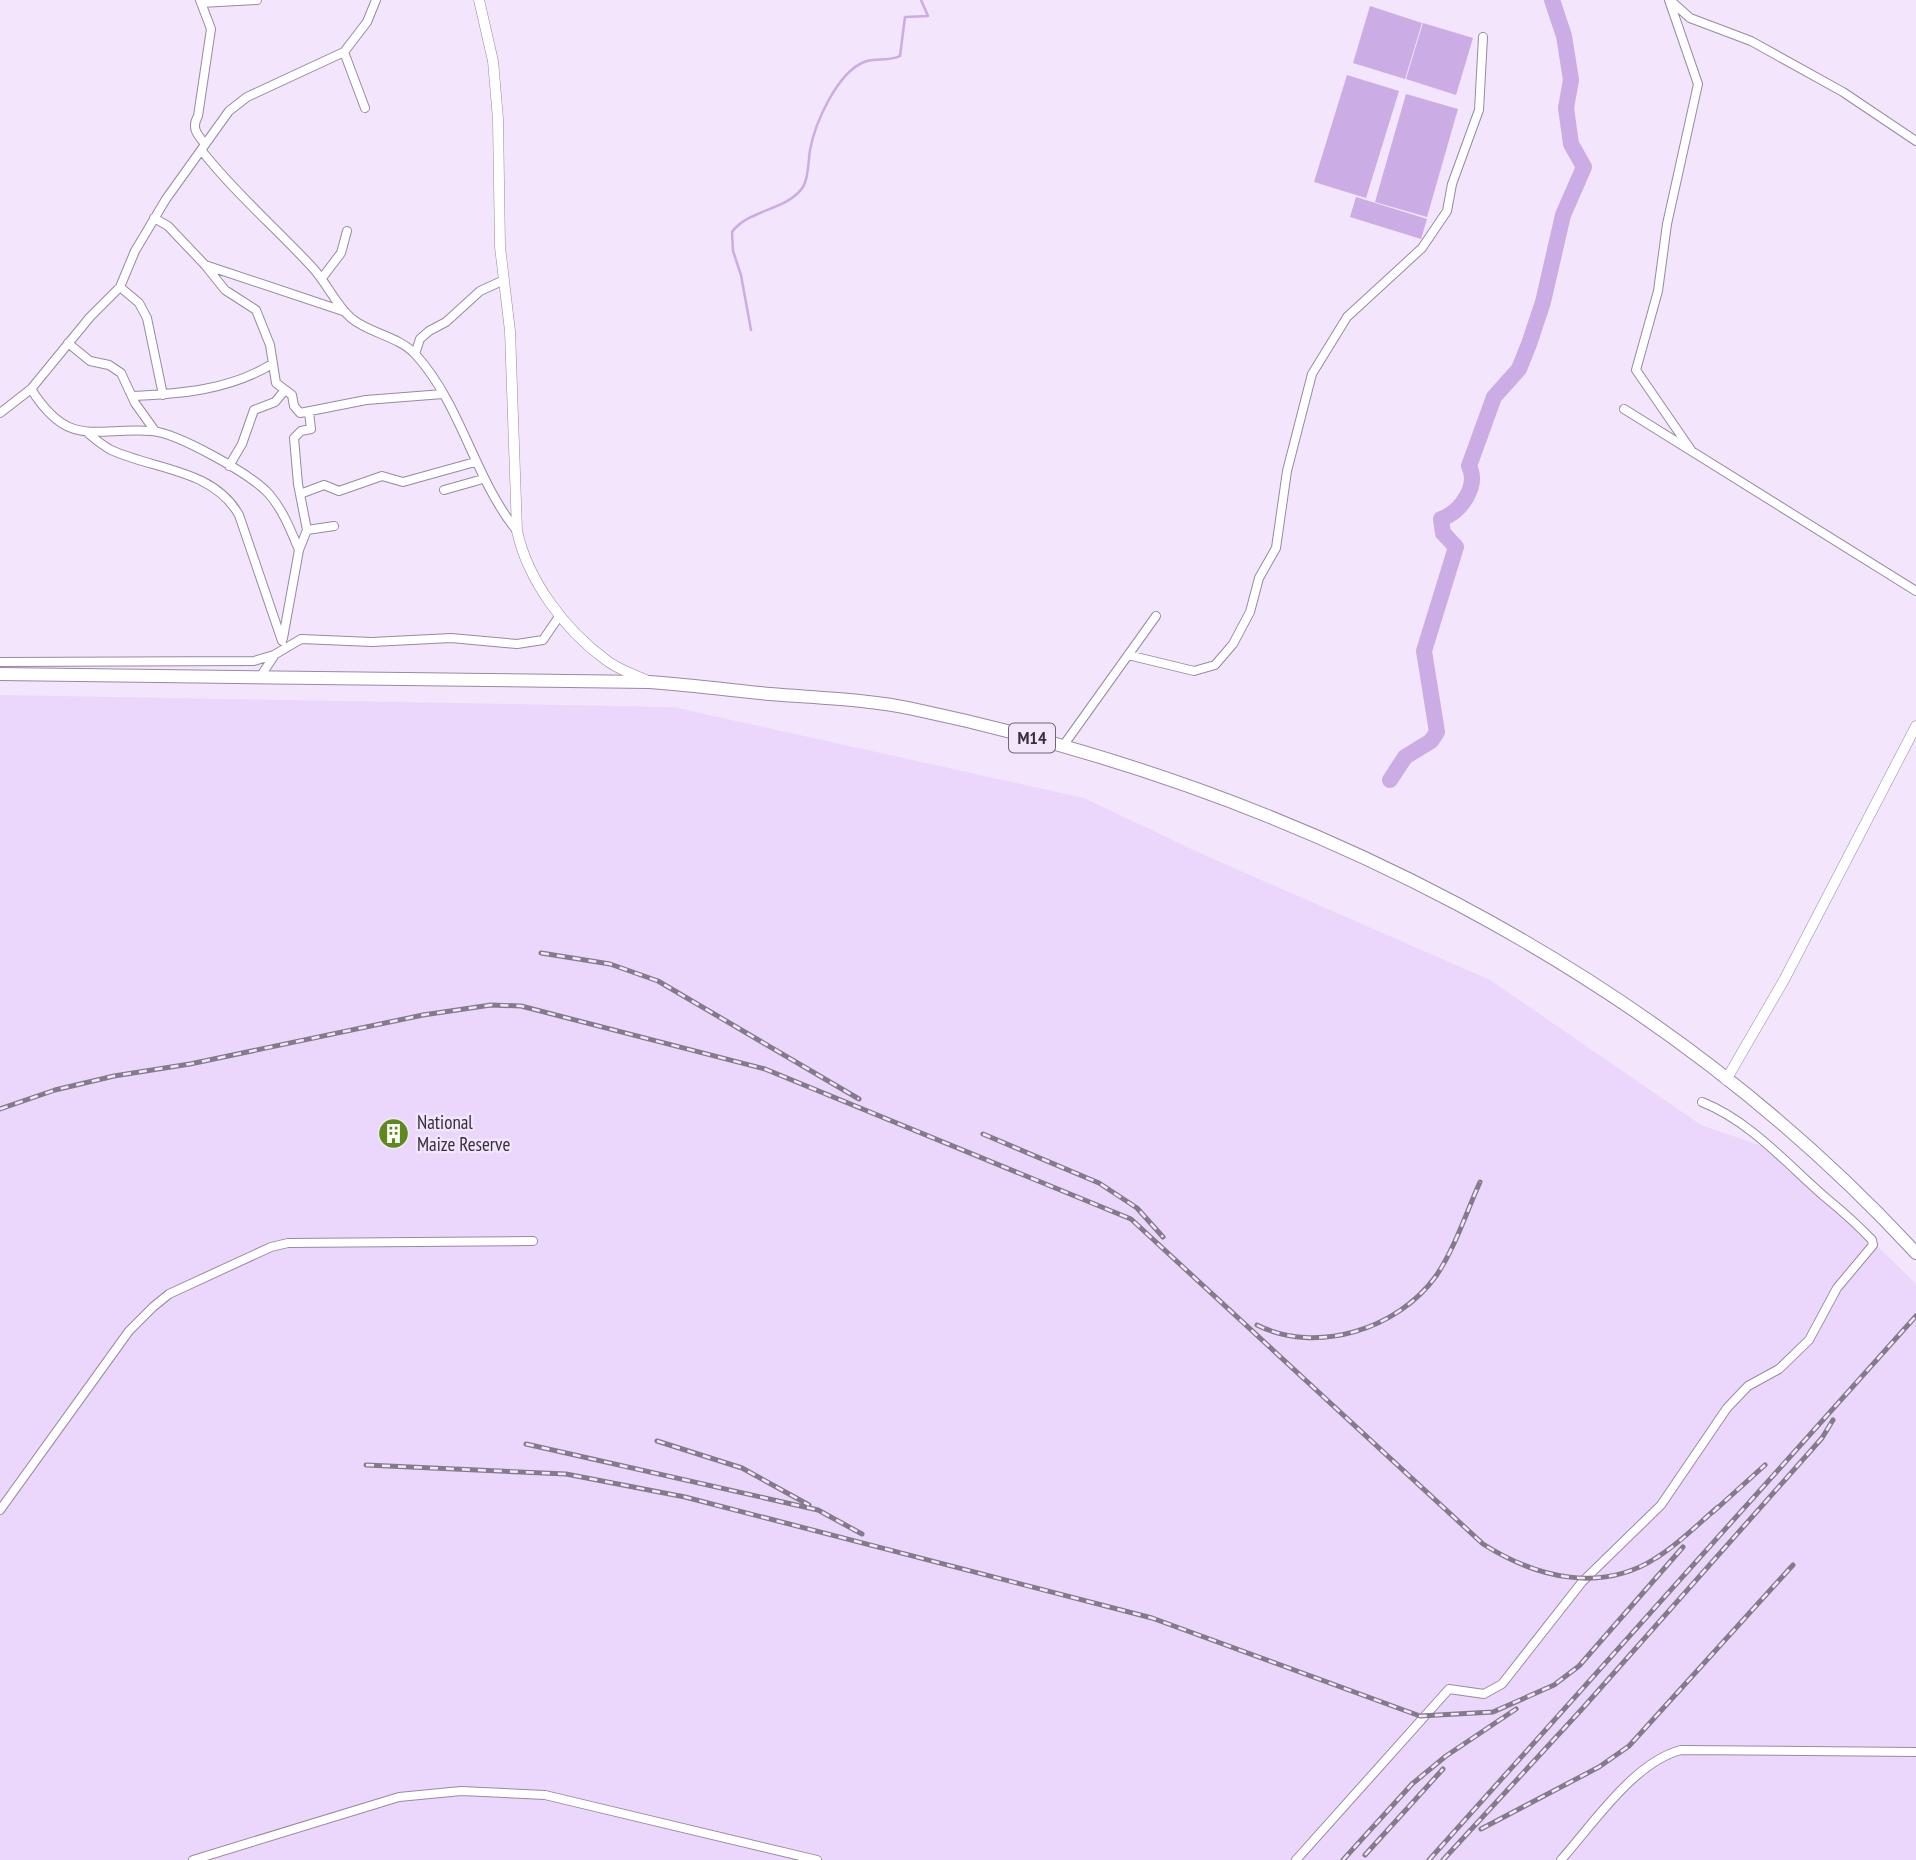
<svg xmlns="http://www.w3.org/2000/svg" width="1916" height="1860" font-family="'PT Sans Narrow',sans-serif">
<rect width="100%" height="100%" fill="#f2e5fc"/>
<!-- built -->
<path fill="#ebd7fb" d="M 0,695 L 673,707 L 1084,798 L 1202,854 L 1490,980 L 1701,1125 L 1782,1153 L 1916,1284 L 1916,1860 L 0,1860 Z"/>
<!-- water -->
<path fill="#cbace4" d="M 1370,6 L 1422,23 L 1405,79 L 1353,63 Z
M 1423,23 L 1473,38 L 1456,95 L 1406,79 Z
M 1347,75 L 1399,91 L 1366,198 L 1314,182 Z
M 1406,94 L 1458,109 L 1427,217 L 1375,202 Z
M 1356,197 L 1427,219 L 1421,239 L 1350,217 Z"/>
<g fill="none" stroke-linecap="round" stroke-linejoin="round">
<!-- stream -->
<path stroke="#cbace4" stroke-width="2.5" d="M 751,330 L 741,275 L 733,251 L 732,232 C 747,210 788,210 803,187 C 809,177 808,162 810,150 C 815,123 837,73 864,62 C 876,57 888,62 900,56 L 905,17 L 928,16 L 921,0"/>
<!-- river -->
<path stroke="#cbace4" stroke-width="16" d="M 1390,780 L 1405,757 L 1431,741 L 1437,732 L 1424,651 L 1456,547 L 1443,533 L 1441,519 C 1461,512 1479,486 1469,466 L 1494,397 L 1519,369 L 1529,344 L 1543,302 L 1563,215 L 1584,167 L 1571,144 L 1566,108 L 1571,80 L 1564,36 L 1552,0"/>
<defs>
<path id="minor" d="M 200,0 L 211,29 L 198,116 C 191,128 197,134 205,144
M 1669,0 L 1698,84 L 1667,224 L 1658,291 L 1636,370 L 1691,450
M 1670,0 L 1690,18 L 1751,41 L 1843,92 L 1916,141
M 201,3 L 257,0
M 344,52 L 365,108
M 202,151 C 235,193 276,228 312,267 C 327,283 335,304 351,318 C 370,334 399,336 416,355 C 462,406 474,478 517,531
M 154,218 L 168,226 L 205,265 L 343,311
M 205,265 L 225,290 L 256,310 L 270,345 L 276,383 L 292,395 L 294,406 L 300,413 L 366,400 L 443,394
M 322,278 L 341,253 L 347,231
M 120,287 L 139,303 L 147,318 L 163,395
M 68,343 L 90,361 L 109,365 L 121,373 L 135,403 L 155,431
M 415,354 L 420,339 L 429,331 L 446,322 L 480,291 L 504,280
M 31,389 C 69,449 93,427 152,431 C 177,433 251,474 269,494 C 283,510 291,531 299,550
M 132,396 C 180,394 230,390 272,364
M 1624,409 L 1916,591
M 0,413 L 31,389 L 90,317 L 120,287 L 135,251 L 166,199 L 229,111 L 247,97 L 344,52 L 367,22 L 376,0
M 89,434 C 96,440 104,446 111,450 C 155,470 213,469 239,515 L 282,641
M 229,466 L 242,444 L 254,410 L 275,402 L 285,390
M 444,490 L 483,479
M 300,494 L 324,485 L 339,491 L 382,476 L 403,482 L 475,462
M 307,530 L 334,526
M 283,638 L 299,550 L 307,530 L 298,484 L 294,438 L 301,431 L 311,429 L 309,412
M 1128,655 L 1194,671 L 1215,665 L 1233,644 L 1250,612 L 1259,578 L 1276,548 L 1287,471 L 1312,374 L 1347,317 L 1422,248 L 1447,211 L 1452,184 L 1479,110 L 1483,37
M 0,662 L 254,661 L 274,655 L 301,639 L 372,642 L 451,638 L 517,644 L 543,640 L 560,615
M 260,677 L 274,656
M 1063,746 L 1156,616
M 0,1510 L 129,1331 L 153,1307 L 169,1294 L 271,1247 L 288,1243 L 533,1241
M 193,1860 L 399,1797 L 461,1791 L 545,1795 L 817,1860
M 1296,1860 L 1449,1689 L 1484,1694 L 1502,1684 L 1582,1582 L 1661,1505 L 1727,1408 L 1748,1386 L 1779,1369 L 1809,1340 L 1837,1288 L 1873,1245 L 1872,1240 C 1857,1224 1842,1211 1825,1197 C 1787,1164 1750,1121 1702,1102
M 1561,1860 C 1593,1824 1634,1762 1681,1750 L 1916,1752"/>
<path id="tertiary" d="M 479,0 L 493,61 L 498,119 L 500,247 L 510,331 L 517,531 C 528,581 565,630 606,660 C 617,669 633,674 646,680
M 1726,1080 L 1784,980 L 1916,726"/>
<path id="trunk" d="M 0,674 L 649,682 C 690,685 730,690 770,694 C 818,698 866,699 913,709 C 1289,788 1653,968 1916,1253"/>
</defs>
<!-- minor casing -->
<use href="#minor" stroke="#9889a4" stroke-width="10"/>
<!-- tertiary casing -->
<use href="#tertiary" stroke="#9889a4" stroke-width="11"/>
<!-- trunk casing -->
<use href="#trunk" stroke="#9889a4" stroke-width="14"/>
<!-- minor -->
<use href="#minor" stroke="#fff" stroke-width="8"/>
<!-- tertiary -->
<use href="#tertiary" stroke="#fff" stroke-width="10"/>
<!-- trunk -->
<use href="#trunk" stroke="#fff" stroke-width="12"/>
<defs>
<path id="rail" d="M 541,953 L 610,964 L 658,981 L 859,1099
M 0,1109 L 55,1090 L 114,1076 L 190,1064 L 423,1015 L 491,1005 L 521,1006 L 765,1069 L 1131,1219 L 1483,1544 C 1535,1577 1600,1594 1656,1558 C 1679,1544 1698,1524 1718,1507
M 983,1134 L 1099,1183 L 1137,1208 L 1163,1237
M 1257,1325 C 1317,1355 1398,1329 1436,1276 C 1455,1248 1466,1213 1480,1182
M 657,1441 L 742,1468 L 809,1505
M 526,1444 L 818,1510 L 862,1534
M 366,1465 L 566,1474 L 685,1497 L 1152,1618 L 1420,1716 L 1493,1712 L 1554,1685 L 1579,1666 L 1683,1547
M 1713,1512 L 1765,1465
M 1481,1829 L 1599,1767 L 1629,1746 L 1793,1565
M 1365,1855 L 1443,1769
M 1343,1860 L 1412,1784 L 1446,1756 L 1516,1709
M 1429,1860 L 1916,1316
M 1443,1860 L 1582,1709 L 1822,1438 L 1833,1420"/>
</defs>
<!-- rail casing -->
<use href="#rail" stroke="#837a8a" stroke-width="5"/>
<!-- rail -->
<use href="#rail" stroke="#f2e5fc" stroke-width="2.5" stroke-dasharray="8" stroke-linecap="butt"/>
</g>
<!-- icons -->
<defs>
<symbol id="building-disc" viewBox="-11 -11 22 22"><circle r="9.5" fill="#5d8a1b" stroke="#f2e5fc"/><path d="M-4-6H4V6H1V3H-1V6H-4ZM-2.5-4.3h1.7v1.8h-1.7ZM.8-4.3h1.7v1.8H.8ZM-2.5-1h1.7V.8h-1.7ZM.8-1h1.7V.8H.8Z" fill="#fff"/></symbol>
</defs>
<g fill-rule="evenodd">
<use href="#building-disc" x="376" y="1116" width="35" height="35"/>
</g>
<g text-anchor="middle" stroke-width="5" stroke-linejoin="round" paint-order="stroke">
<!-- shield labels -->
<rect fill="#f2e5fc" stroke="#6e6675" stroke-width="2" x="1009" y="723.5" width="46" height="29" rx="5"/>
<g font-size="18" font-weight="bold" fill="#36303b">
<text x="1032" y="744">M14</text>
</g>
<!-- poi labels -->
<g font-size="19" fill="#36303b" stroke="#f2e5fc" text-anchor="start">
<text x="417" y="1129">National<tspan x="417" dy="22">Maize Reserve</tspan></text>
</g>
</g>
</svg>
